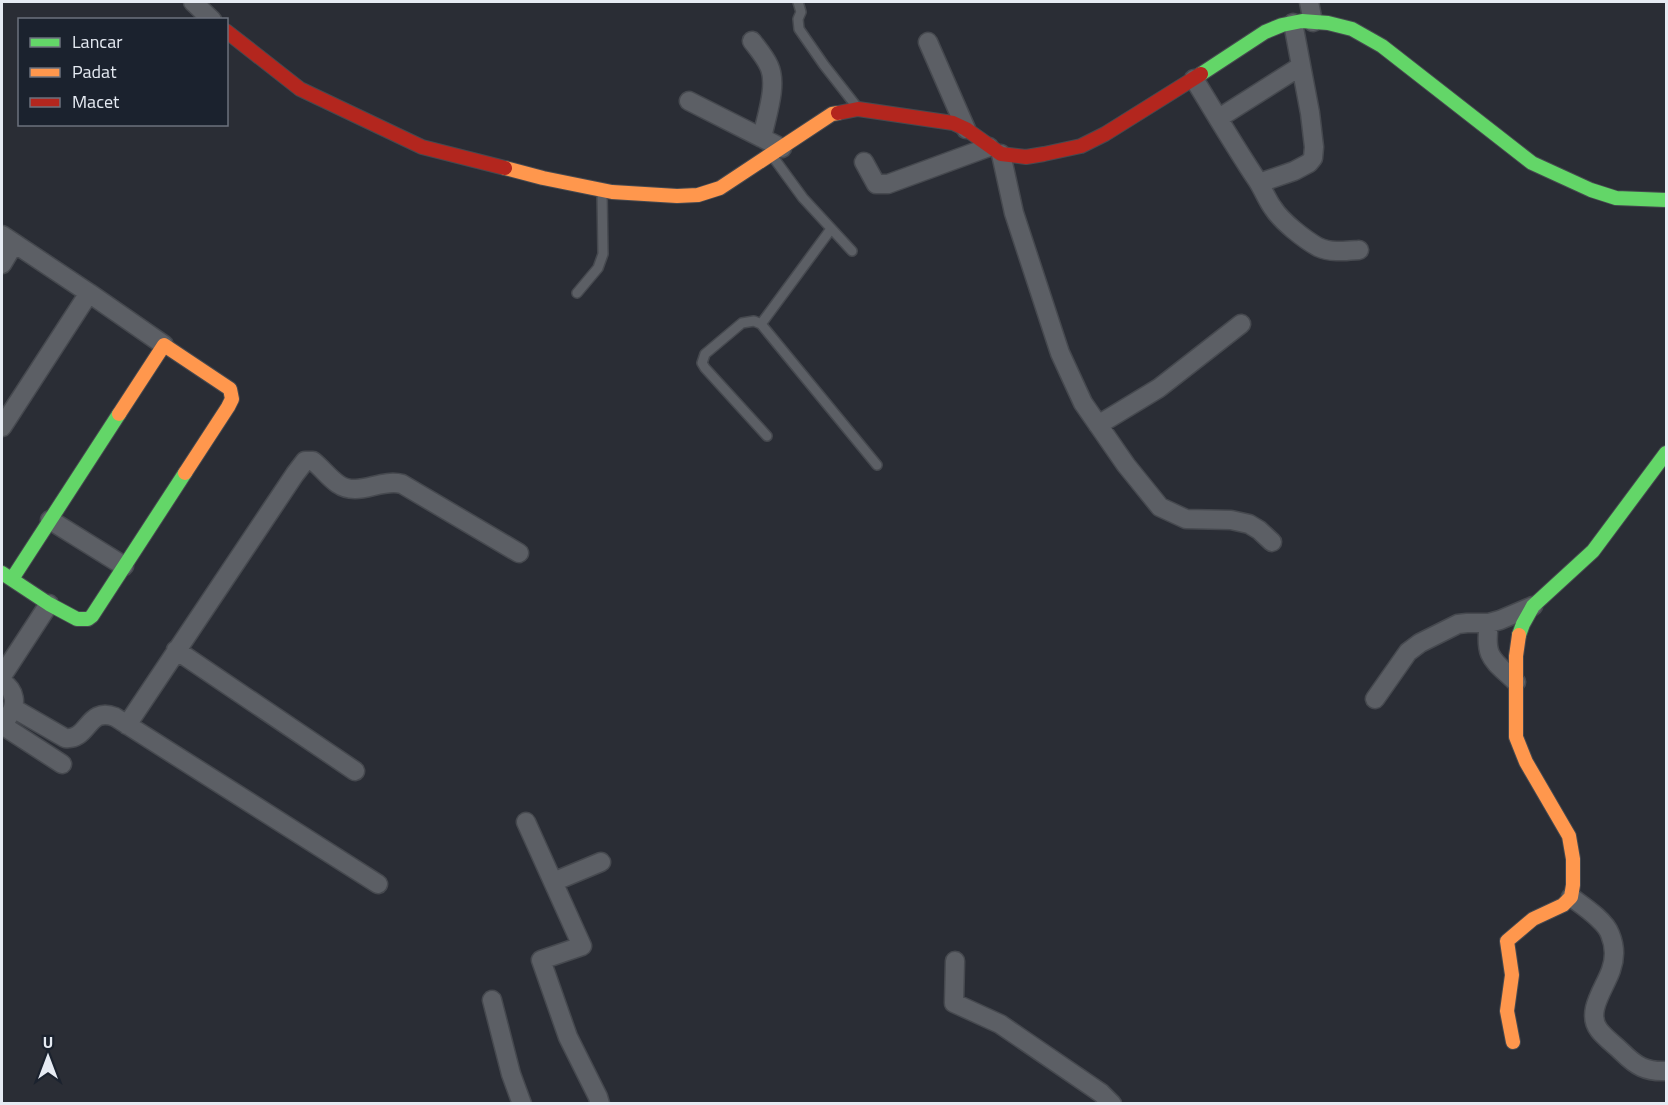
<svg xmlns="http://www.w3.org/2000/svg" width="1668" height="1105" font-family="'Titillium Web',sans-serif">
<rect width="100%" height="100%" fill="#2a2d35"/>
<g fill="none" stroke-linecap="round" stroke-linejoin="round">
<defs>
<path id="lane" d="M 798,2 L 801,12 L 798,19 L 799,29 L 824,65 L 857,107
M 773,157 L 803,198 L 852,251
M 831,229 L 761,324 L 877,465
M 577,293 L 598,268 L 603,254 L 602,192
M 761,324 L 754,321 L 742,323 L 705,354 L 702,363 L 705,368 L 767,436"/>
<path id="street" d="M 193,2 L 212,20
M 1309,2 L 1313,22
M 752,41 C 758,49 765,57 769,66 C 778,85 766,117 762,138
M 928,42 L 966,129
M 1194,79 C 1215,113 1235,147 1257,180 C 1263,189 1267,200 1273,208 C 1282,222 1304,239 1318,247 C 1331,253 1346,251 1359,250
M 689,101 L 782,148
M 1219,118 L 1301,66
M 1001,154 L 1014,213 L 1060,353 L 1083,403 L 1126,465 L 1160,507 L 1186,519 L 1231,520 L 1249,524 L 1259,530 L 1272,542
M 864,162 L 876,184 L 888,184 L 989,147
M 1259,183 L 1294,171 L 1309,163 L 1313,158 L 1314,147 L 1310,113 L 1293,23
M 2,235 L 89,293 L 2,427
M 2,264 L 14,244
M 89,293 L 164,345
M 1098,425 L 1159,388 L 1241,324
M 50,520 L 124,566
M 1489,623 C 1484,658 1492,659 1516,682
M 176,650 L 355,771
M 2,676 L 49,604
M 2,682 C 15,690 18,704 8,717
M 1375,699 L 1408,652 L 1420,643 L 1458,624 L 1467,623 L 1489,623 L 1500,620 L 1533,606
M 13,708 L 65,738 C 89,741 87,706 115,717 L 378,884
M 2,725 L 62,764
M 127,725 L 295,474 L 305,461 L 313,461 C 322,468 329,478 338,484 C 358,498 380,478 402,484 L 519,553
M 526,822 L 582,946 L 541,960 L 568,1037 L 598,1097 L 600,1104
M 553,882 L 601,862
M 1571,897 C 1583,906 1605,920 1610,934 C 1615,946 1615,959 1611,970 C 1605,988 1585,1012 1599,1030 C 1605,1038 1615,1045 1622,1052 C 1636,1066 1646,1072 1666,1071
M 955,961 L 954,1003 L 1000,1024 L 1101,1093 L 1112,1104
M 492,1000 L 511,1074 L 522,1104"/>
<path id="fast" d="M 1201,74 L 1265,32 L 1282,25 L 1302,21 L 1328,23 L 1352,29 L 1382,46 L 1532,163 L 1591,190 L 1616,198 L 1666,200
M 2,573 L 49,604 L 77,619 L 88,619 L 92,616 L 185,473
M 12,579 L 119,414
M 1519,635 L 1523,624 L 1533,606 L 1593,551 L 1666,453"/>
<path id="slow" d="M 505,168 L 543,178 L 612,192 L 677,196 L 698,195 L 720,188 L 832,114 L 838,113
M 119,414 L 164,345 L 230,389 L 232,399 L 228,407 L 185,473
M 1513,1042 L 1507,1011 L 1512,975 L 1507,941 L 1533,919 L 1563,905 L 1571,897 L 1573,885 L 1573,859 L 1569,836 L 1526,762 L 1516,737 L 1516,656 L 1519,635"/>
<path id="jam" d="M 226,31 L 300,89 L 422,147 L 505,168
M 838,113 L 858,109 L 953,123 L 966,129 L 1001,154 L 1026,157 L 1044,154 L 1081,146 L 1105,134 L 1201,74"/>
</defs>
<!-- lane casing -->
<use href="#lane" stroke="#46494f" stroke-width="12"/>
<!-- street casing -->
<use href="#street" stroke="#46494f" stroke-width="21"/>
<!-- fast casing -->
<use href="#fast" stroke="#46494f" stroke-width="16"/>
<!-- slow casing -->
<use href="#slow" stroke="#46494f" stroke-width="16"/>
<!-- jam casing -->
<use href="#jam" stroke="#46494f" stroke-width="16"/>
<!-- lane -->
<use href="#lane" stroke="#5c5f65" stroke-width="9"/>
<!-- street -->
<use href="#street" stroke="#5c5f65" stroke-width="18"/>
<!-- fast -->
<use href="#fast" stroke="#63d668" stroke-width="14"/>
<!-- slow -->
<use href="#slow" stroke="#ff974d" stroke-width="14"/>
<!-- jam -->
<use href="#jam" stroke="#b3261e" stroke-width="14"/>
</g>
<!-- border -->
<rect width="1668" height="1105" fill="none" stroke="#e6ebf3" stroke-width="6"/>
<!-- legend -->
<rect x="18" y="18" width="210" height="108" fill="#1b222e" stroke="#6c727d" stroke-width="1.5"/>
<rect x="30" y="38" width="30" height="9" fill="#63d668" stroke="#6c727d" stroke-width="1.5"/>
<text x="72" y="48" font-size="18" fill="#e6ebf3">Lancar</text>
<rect x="30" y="68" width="30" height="9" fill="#ff974d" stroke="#6c727d" stroke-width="1.5"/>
<text x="72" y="78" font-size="18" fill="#e6ebf3">Padat</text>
<rect x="30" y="98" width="30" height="9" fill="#b3261e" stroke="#6c727d" stroke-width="1.5"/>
<text x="72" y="108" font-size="18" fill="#e6ebf3">Macet</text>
<!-- north arrow -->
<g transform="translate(48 1057)" stroke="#1b222e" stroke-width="4.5" paint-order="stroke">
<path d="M0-4.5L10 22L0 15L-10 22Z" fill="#e6ebf3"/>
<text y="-9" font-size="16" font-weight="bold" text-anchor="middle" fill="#e6ebf3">U</text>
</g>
</svg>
